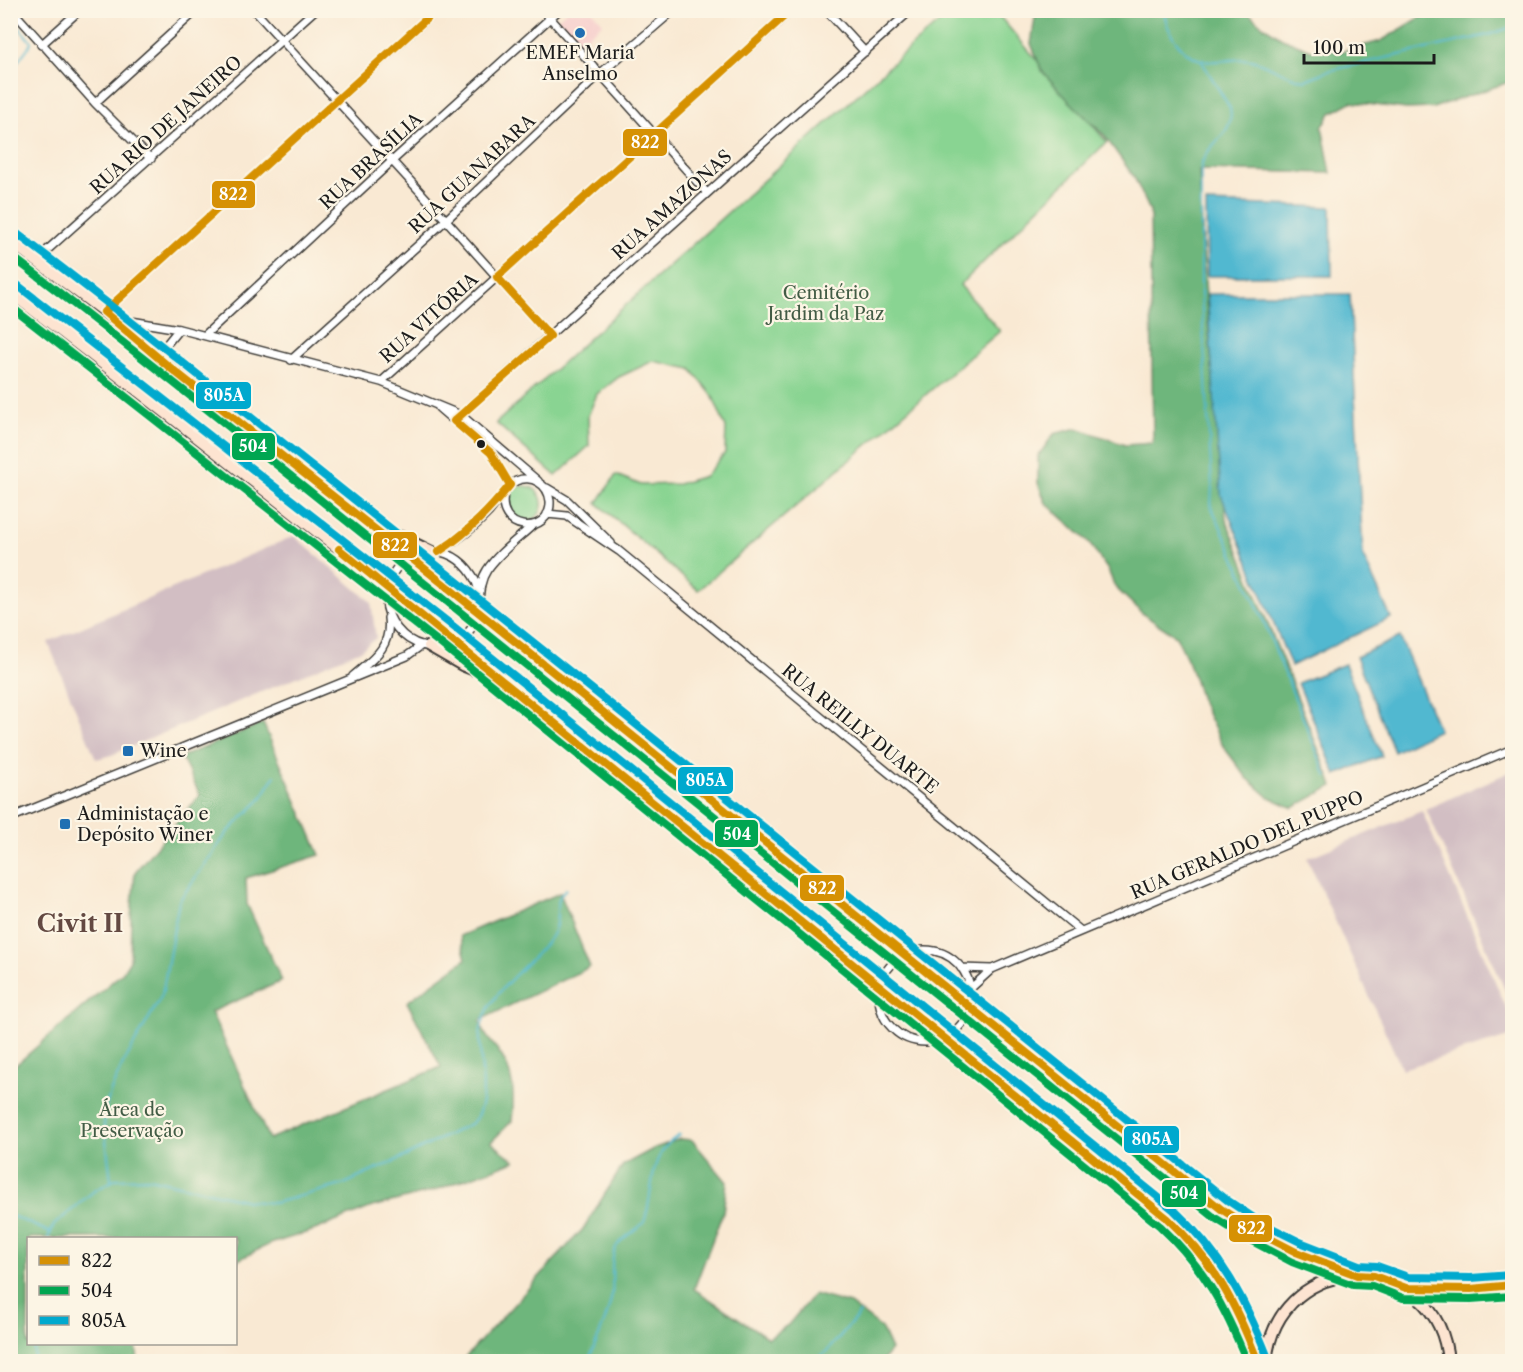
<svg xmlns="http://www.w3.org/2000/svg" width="1523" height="1372" font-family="'Libre Caslon Text',serif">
<rect width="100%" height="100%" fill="#fcf5e5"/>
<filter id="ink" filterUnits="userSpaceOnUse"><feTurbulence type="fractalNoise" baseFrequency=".0167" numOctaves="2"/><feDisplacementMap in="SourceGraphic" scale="12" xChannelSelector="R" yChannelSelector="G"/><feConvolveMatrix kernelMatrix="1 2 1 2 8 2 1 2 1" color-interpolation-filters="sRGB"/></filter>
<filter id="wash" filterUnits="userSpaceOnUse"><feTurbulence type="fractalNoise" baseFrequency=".008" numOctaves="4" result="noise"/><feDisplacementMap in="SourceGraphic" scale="24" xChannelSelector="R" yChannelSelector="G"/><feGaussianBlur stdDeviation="1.35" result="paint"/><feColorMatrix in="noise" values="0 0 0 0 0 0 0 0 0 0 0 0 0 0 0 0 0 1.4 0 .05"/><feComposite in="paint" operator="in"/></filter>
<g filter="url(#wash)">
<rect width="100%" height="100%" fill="#f9e9d3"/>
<!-- built -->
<path fill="#f7d0cd" d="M 567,11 L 592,11 L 603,23 L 578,44 L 556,20 Z"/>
<!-- industrial -->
<path fill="#d2bec3" d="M 294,536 L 371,602 L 376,638 L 361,650 L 109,756 L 96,759 L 48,642 Z
M 1512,771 L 1512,1006 L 1426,809 Z
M 1422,811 L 1512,1021 L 1512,1036 L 1402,1069 L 1307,858 Z"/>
<!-- green -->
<path fill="#89d492" stroke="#527857" stroke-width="1.5" d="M 953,11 L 995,11 L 1107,142 L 960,285 L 1000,331 L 698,590 L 597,503 L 616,475 L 641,485 L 678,484 L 705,476 L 725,453 L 726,428 L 712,395 L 691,369 L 653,361 L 619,377 L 597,394 L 588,416 L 589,446 L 556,476 L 496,423 L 909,48 Z
M506 504a18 18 0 1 1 36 0a18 18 0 1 1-36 0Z"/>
<!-- forest -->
<path fill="#6eb67c" stroke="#45694c" stroke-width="1.5" d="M 1036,11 L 1246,11 L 1262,25 L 1282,38 L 1311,50 L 1343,51 L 1381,41 L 1431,11 L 1512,11 L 1512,81 L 1433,108 L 1406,109 L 1351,102 L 1331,113 L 1322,127 L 1331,173 L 1199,170 L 1206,298 L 1226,519 L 1333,786 L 1293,808 L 1269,797 L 1247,778 L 1223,746 L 1202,703 L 1189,663 L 1176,636 L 1144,615 L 1115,587 L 1108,570 L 1088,541 L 1046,503 L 1038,483 L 1038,456 L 1054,434 L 1077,428 L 1125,445 L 1153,443 L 1150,211 L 1134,177 L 1104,135 L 1069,101 L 1042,71 L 1031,44 Z
M 263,723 L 320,855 L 246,878 L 247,904 L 282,981 L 211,1012 L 269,1139 L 441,1067 L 407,1002 L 466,959 L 460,936 L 560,893 L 590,967 L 482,1019 L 480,1021 C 485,1036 488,1038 497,1049 C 514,1072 515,1094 512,1121 L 491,1142 L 515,1161 L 433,1191 L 372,1207 L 315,1230 L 270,1244 L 236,1261 L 236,1238 L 28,1238 L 28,1344 L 136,1344 L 138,1361 L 11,1361 L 11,1069 L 122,973 L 130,960 L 131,917 L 135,872 L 200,795 L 181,757 Z
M 680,1139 L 692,1140 L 727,1182 L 723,1212 L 694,1289 L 768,1338 L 788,1325 L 814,1294 L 850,1304 L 881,1328 L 891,1350 L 882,1361 L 462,1361 L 583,1229 L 623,1165 L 655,1148 Z"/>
<!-- water -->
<path fill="#51b8d0" stroke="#366a76" stroke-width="1.5" d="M 1206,203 L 1331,207 L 1332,276 L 1207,276 Z
M 1207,294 L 1350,294 L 1363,556 L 1391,618 L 1291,666 L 1221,495 Z
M 1400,637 L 1439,730 L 1394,752 L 1356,657 Z
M 1345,664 L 1382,756 L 1336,775 L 1298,683 Z"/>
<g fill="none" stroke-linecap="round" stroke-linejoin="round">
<!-- stream -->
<path stroke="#51b8d0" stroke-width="2" d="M 1164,10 C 1166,32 1183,58 1206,61 C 1222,63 1237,57 1252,60 C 1270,65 1287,77 1305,80 L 1328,71 L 1488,35 L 1512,27
M 1201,60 L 1230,108 C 1236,135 1205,143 1201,167 L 1201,293 L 1212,486 L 1211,506 L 1262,617 L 1327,777
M 10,72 L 30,45 L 31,42 L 14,21 L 25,10
M 111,1180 L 104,1125 L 106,1106 L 111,1090 L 123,1064 L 162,995 L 179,901 L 227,833 L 260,800 L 275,776
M 10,1215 L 51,1233
M 48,1238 L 54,1225 L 94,1191 L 116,1179 L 149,1178 L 248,1201 L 274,1203 L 342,1185 L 406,1156 L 472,1123 C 492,1103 478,1059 480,1034 C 485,991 530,968 552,935 C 562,920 551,902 566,889
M 34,1362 L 34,1344
M 588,1362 C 597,1339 608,1318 612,1294 C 614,1279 609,1261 616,1247 C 622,1236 636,1232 644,1222 C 656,1189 645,1157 679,1135
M 814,1362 L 828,1350 L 860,1313"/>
</g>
</g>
<g filter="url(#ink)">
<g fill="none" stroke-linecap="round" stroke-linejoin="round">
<defs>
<path id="street" d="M 254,10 L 446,220 L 550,336
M 543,10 L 707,193
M 826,10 L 865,52
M 13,11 L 95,103 L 151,159
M 41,45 L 80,10
M 95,103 L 197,10
M 35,261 L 315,10
M 104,312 L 437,10
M 113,318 L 179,329 L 381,382 L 461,415 L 538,481
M 205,335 L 391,162 L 559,10
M 291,360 L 446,220 L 601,73 L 674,10
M 168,366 L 166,345 L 179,329
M 381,382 L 792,10
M 439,408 L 491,453 L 510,485
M 454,421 L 911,10
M 547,488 L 567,500 L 611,543
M 547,514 L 567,516 L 619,551 L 1081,931
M 438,552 C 457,541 474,528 489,512 C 498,502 504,487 516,481 C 523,478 532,478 538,482 C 545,486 549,493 550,501 C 552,537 492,533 505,490
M 480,597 C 475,555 424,533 396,569 C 365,608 410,664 455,642 C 491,623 471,594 487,570 C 498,553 518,539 533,525
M 353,676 C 373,659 392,647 388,618
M 10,818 L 407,656 L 422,645
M879 996a46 46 0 1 1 92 0a46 46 0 1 1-92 0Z
M 961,968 L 992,969
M 971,988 L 992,969 L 1512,749"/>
<path id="secondary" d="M 10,241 L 104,312 L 168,366 L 410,557 L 1203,1196 C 1252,1232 1299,1254 1357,1275
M 10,292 C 402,594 785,906 1167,1218 C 1216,1261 1235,1301 1258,1362
M 380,530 L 399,536 L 432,552
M 429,646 L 462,665 L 494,678
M 1406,1288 C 1442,1286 1477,1289 1512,1285
M 1266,1362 C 1278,1245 1440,1249 1448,1362"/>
</defs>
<!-- street casing -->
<use href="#street" stroke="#3d3b37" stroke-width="10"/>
<!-- secondary casing -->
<use href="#secondary" stroke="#3d3b37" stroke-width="14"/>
<!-- street -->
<use href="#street" stroke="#fff" stroke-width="7"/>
<!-- secondary -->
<use href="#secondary" stroke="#fde4d1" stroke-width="10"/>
<defs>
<path id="bus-1" d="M 436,10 L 104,312 L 168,366 L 410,557 L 1221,1209 L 1255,1231 L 1296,1252 L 1357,1275 L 1374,1276 L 1406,1288 L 1471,1289 L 1512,1285
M 339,549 L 1167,1218 C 1214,1262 1235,1302 1258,1362
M 438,552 C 467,534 489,511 510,485 L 491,453 L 454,421 L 550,336 L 497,277 L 791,10"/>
<path id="bus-2" d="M 10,255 C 99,322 185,392 272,461 C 588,711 899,968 1215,1218 L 1250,1240 L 1292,1262 L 1353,1285 L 1372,1286 L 1403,1298 L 1471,1299 L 1512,1296
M 10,306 L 441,644 L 1160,1226 C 1203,1266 1225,1307 1247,1362"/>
<path id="bus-3" d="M 16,233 C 118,309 216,390 316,469 C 621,711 924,956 1227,1200 L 1260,1222 L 1300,1242 L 1359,1265 L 1377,1266 L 1408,1277 L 1471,1278 L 1511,1275
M 16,284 L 454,627 L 1174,1210 C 1221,1254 1245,1299 1268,1358"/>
</defs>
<!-- bus-1 casing -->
<use href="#bus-1" stroke="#fcf5e5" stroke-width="12"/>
<!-- bus-2 casing -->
<use href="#bus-2" stroke="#fcf5e5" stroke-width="12"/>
<!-- bus-3 casing -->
<use href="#bus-3" stroke="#fcf5e5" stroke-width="12"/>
<!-- bus-1 -->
<use href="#bus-1" stroke="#d69104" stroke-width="8"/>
<!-- bus-2 -->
<use href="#bus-2" stroke="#00a651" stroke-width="8"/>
<!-- bus-3 -->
<use href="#bus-3" stroke="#00a9ce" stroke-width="8"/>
</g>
</g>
<!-- markers -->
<g fill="#1f6fb2" stroke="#fcf5e5" stroke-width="2">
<circle cx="580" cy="33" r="6"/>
<rect x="122" y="745" width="12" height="12" rx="3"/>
<rect x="59" y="818" width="12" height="12" rx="3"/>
</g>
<circle fill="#1c1c1c" stroke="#fcf5e5" stroke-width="2" cx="481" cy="444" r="5"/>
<g text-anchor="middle" stroke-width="4.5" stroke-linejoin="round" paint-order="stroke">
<!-- poi labels -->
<g font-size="18" fill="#1c1c1c" stroke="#fcf5e5" text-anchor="start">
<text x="580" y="59" text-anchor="middle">EMEF Maria<tspan x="580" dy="21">Anselmo</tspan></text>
<text x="140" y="757">Wine</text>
<text x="77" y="820">Administação e<tspan x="77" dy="21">Depósito Winer</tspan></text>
</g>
<!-- street labels -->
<g font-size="18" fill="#1c1c1c" stroke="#fcf5e5">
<text transform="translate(166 125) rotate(-42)" y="6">RUA RIO DE JANEIRO</text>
<text transform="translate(371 161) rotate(-43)" y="6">RUA BRASÍLIA</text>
<text transform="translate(472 174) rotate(-43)" y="6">RUA GUANABARA</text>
<text transform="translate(672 205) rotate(-42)" y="6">RUA AMAZONAS</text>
<text transform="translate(429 318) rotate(-42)" y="6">RUA VITÓRIA</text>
<text transform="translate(860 729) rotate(39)" y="6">RUA REILLY DUARTE</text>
<text transform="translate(1247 845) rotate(-23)" y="6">RUA GERALDO DEL PUPPO</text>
</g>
<!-- park labels -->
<g font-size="18" fill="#425c45" stroke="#fcf5e5">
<text x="826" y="299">Cemitério<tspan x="826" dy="21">Jardim da Paz</tspan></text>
<text x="132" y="1116">Área de<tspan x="132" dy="21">Preservação</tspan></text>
</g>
<!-- district labels -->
<g font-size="24" font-weight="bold" fill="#634942" stroke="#fcf5e5">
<text x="80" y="932">Civit II</text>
</g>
</g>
<g stroke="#fcf5e5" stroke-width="2">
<rect x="622" y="128" width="46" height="29" rx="6" fill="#d69104"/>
<rect x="211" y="180" width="45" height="29" rx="6" fill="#d69104"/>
<rect x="195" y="381" width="57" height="29" rx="6" fill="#00a9ce"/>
<rect x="231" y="432" width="45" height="29" rx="6" fill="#00a651"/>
<rect x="372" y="531" width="46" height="28" rx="6" fill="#d69104"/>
<rect x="677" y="766" width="57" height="29" rx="6" fill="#00a9ce"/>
<rect x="714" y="819" width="45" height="29" rx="6" fill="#00a651"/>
<rect x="799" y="874" width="46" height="28" rx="6" fill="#d69104"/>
<rect x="1123" y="1125" width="57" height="29" rx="6" fill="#00a9ce"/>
<rect x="1161" y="1179" width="46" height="29" rx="6" fill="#00a651"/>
<rect x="1228" y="1214" width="45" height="29" rx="6" fill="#d69104"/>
</g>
<g font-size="16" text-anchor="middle" font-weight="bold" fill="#fff">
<text x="645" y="148">822</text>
<text x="233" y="200">822</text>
<text x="224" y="401">805A</text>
<text x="253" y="452">504</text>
<text x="395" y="551">822</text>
<text x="706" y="786">805A</text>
<text x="737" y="840">504</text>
<text x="822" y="894">822</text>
<text x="1152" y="1145">805A</text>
<text x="1184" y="1199">504</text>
<text x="1251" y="1234">822</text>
</g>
<!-- margin -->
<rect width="1523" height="1372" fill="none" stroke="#fcf5e5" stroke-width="36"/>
<!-- legend -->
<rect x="27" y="1237" width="210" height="108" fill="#fcf5e5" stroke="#a29e95" stroke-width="1.5"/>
<rect x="39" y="1256" width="30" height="9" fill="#d69104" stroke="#a29e95" stroke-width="1.5"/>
<text x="81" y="1267" font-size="18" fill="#1c1c1c">822</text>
<rect x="39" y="1286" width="30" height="9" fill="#00a651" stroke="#a29e95" stroke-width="1.5"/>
<text x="81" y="1297" font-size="18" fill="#1c1c1c">504</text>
<rect x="39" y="1316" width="30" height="9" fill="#00a9ce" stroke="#a29e95" stroke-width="1.5"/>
<text x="81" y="1327" font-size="18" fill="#1c1c1c">805A</text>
<!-- scale -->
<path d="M1304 54v9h130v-9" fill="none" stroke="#1c1c1c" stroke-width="3"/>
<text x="1313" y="54" font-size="18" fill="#1c1c1c" stroke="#fcf5e5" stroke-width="4.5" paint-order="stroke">100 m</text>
</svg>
